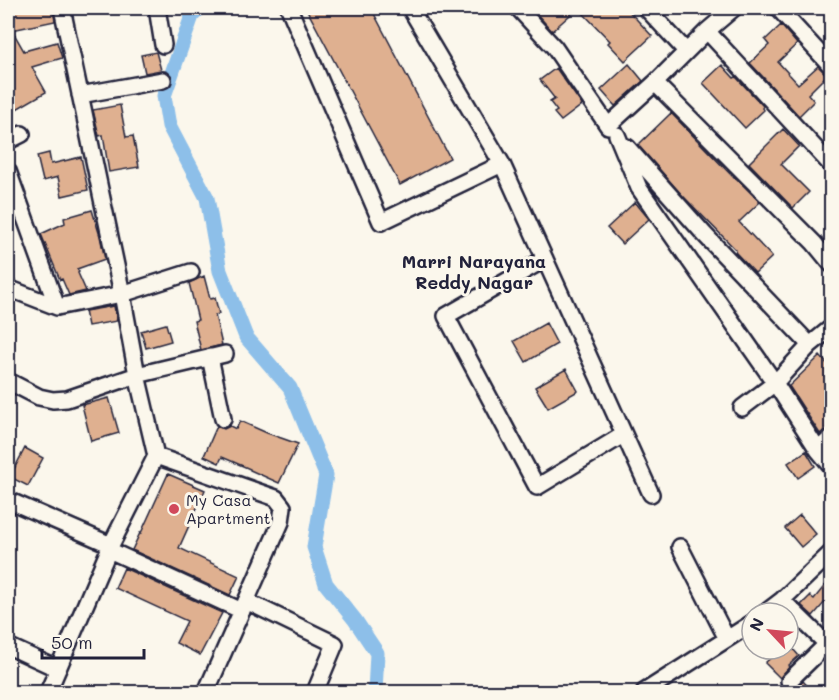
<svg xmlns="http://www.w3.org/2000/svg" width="839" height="700" font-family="Mali,sans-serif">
<rect width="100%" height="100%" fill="#fbf7ec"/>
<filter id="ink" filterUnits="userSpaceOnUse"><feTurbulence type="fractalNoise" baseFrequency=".0167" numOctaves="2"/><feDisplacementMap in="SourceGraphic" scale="12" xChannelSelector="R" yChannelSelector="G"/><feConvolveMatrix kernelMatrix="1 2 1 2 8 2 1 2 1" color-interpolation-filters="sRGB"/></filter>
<g filter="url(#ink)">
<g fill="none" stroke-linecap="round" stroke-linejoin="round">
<!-- canal -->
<path stroke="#8dbfe9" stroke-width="15" d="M 200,8 L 192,16 L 164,96 L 169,126 L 207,198 L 220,271 L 246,337 L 290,388 L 326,475 L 314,547 L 326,584 L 355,620 L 377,653 L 375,692"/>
</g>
<!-- building -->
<path fill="#dfb090" stroke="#22223b" stroke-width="1.5" d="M 8,8 L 53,8 L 55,21 L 12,30 L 24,51 L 57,42 L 62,58 L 32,67 L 46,92 L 8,114 Z
M 306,8 L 371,8 L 450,158 L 400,185 Z
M 543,8 L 626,8 L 652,36 L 625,61 L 608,43 L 610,41 L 578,8 L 552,31 L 536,13 Z
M 781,25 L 797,44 L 778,62 L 798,84 L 818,66 L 827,75 L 808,94 L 814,101 L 799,116 L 750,63 L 769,45 L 765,40 Z
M 156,52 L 161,70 L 145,73 L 141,55 Z
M 629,64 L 643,81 L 615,106 L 601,90 Z
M 722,65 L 734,78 L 736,77 L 763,106 L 762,108 L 764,110 L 745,128 L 703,83 Z
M 556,68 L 582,105 L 561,121 L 554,113 L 557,111 L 550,102 L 555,99 L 540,80 Z
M 120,105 L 126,137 L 133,136 L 139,167 L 109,172 L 103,135 L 99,136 L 93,110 Z
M 671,113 L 734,178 L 735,177 L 760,202 L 739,222 L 772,257 L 755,273 L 735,252 L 736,250 L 681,194 L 638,145 Z
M 783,129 L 799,146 L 781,164 L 809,192 L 793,208 L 749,163 Z
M 49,153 L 51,164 L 81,157 L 88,190 L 62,196 L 58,177 L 43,181 L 37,156 Z
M 635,202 L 649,219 L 622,244 L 607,228 Z
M 92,210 L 100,236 L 105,259 L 77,269 L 79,272 L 78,273 L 86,291 L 69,295 L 62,279 L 60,280 L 41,234 L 65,223 L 64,218 Z
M 204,276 L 210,299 L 215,298 L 219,314 L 215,315 L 222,345 L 201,350 L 194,321 L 198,320 L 189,283 Z
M 114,306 L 117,321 L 88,326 L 85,311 Z
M 546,323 L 557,344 L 526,362 L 514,341 Z
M 166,324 L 171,341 L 146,348 L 141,331 Z
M 820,356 L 831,368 L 831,424 L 820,434 L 789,386 Z
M 566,369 L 578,391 L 548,408 L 535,387 Z
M 109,398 L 119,433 L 91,441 L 82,405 Z
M 240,421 L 267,433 L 298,444 L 279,483 L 250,470 L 250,469 L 222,457 L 219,463 L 204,456 L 217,426 L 224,429 L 230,426 L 236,429 Z
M 25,448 L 43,458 L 28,486 L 10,477 Z
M 806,451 L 815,466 L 798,478 L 788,463 Z
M 168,474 L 205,490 L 179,548 L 239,576 L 230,595 L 132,550 L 140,533 L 141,533 Z
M 800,515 L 816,534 L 801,547 L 785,528 Z
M 124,568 L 222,613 L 200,655 L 176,643 L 187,621 L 115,588 Z
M 831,578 L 831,608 L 825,602 L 813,616 L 801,605 L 810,596 L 814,599 Z
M 780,649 L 793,649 L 799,656 L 789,665 L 790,666 L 780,678 L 765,663 Z
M 803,681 L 814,693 L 793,693 L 791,690 Z"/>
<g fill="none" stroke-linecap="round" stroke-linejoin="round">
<defs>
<path id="street" d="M 62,8 L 122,294 L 137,375 L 156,456 L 111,545
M 157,8 L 163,45
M 289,8 L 381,222 L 502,164 L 651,494
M 410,8 L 502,164
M 518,8 L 554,47 L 608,126 L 655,83 L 707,31 L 734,8
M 646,8 L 686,51
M 778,8 L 832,67
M 707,31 L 832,166
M 655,83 L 814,243 L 832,265
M 80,95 L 163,80
M 617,135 L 639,188 L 775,383 L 818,450 L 832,467
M 8,141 L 22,134
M 627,147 L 705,235 L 810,345
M 8,171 L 57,307
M 545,259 L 446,316 L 537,487 L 623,435
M 8,288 L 57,307 L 122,294 L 191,272
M 210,357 L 223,419
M 8,381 L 39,397 L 53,400 L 67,399 L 137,375 L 225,354
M 742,408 L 775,383 L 810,345 L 832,327
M 818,450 L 832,437
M 156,456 L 276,498 L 283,507 L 281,522 L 206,692
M 8,500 L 111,545 L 48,692
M 680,547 L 727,639
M 109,550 L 242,611
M 782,600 L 832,649
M 246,601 L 335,644 L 315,692
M 765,613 L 782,600 L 832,552
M 8,646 L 58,669
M 789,681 L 832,639
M 644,692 L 752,623"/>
</defs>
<!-- street casing -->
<use href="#street" stroke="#22223b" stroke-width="20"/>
<!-- street -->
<use href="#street" stroke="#fbf7ec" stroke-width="15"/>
</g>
</g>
<!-- markers -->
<circle fill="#d1495b" stroke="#fbf7ec" stroke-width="2" cx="174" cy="509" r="6"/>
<g text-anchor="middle" stroke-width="6" stroke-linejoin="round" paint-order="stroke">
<!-- poi labels -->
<g font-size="16" fill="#22223b" stroke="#fbf7ec" text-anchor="start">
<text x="186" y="506">My Casa<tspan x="186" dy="18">Apartment</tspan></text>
</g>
<!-- neighbourhood labels -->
<g font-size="18" font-weight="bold" fill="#22223b" stroke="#fbf7ec">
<text x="474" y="268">Marri Narayana<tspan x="474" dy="21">Reddy Nagar</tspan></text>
</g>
</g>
<!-- margin -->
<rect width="839" height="700" fill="none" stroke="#fbf7ec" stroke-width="30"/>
<rect x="15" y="15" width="809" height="670" fill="none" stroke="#22223b" stroke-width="2" filter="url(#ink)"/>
<!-- north arrow -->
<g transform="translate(770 631) rotate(296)"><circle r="28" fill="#fbf7ec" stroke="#a4a2a5" stroke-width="1.5"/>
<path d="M0-4.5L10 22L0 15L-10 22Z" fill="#d1495b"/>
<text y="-9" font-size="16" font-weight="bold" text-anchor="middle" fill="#22223b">N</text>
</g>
<!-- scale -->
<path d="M42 649v9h102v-9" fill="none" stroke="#22223b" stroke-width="3"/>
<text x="51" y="649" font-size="18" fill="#22223b" stroke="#fbf7ec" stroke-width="4.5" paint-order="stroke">50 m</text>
</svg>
